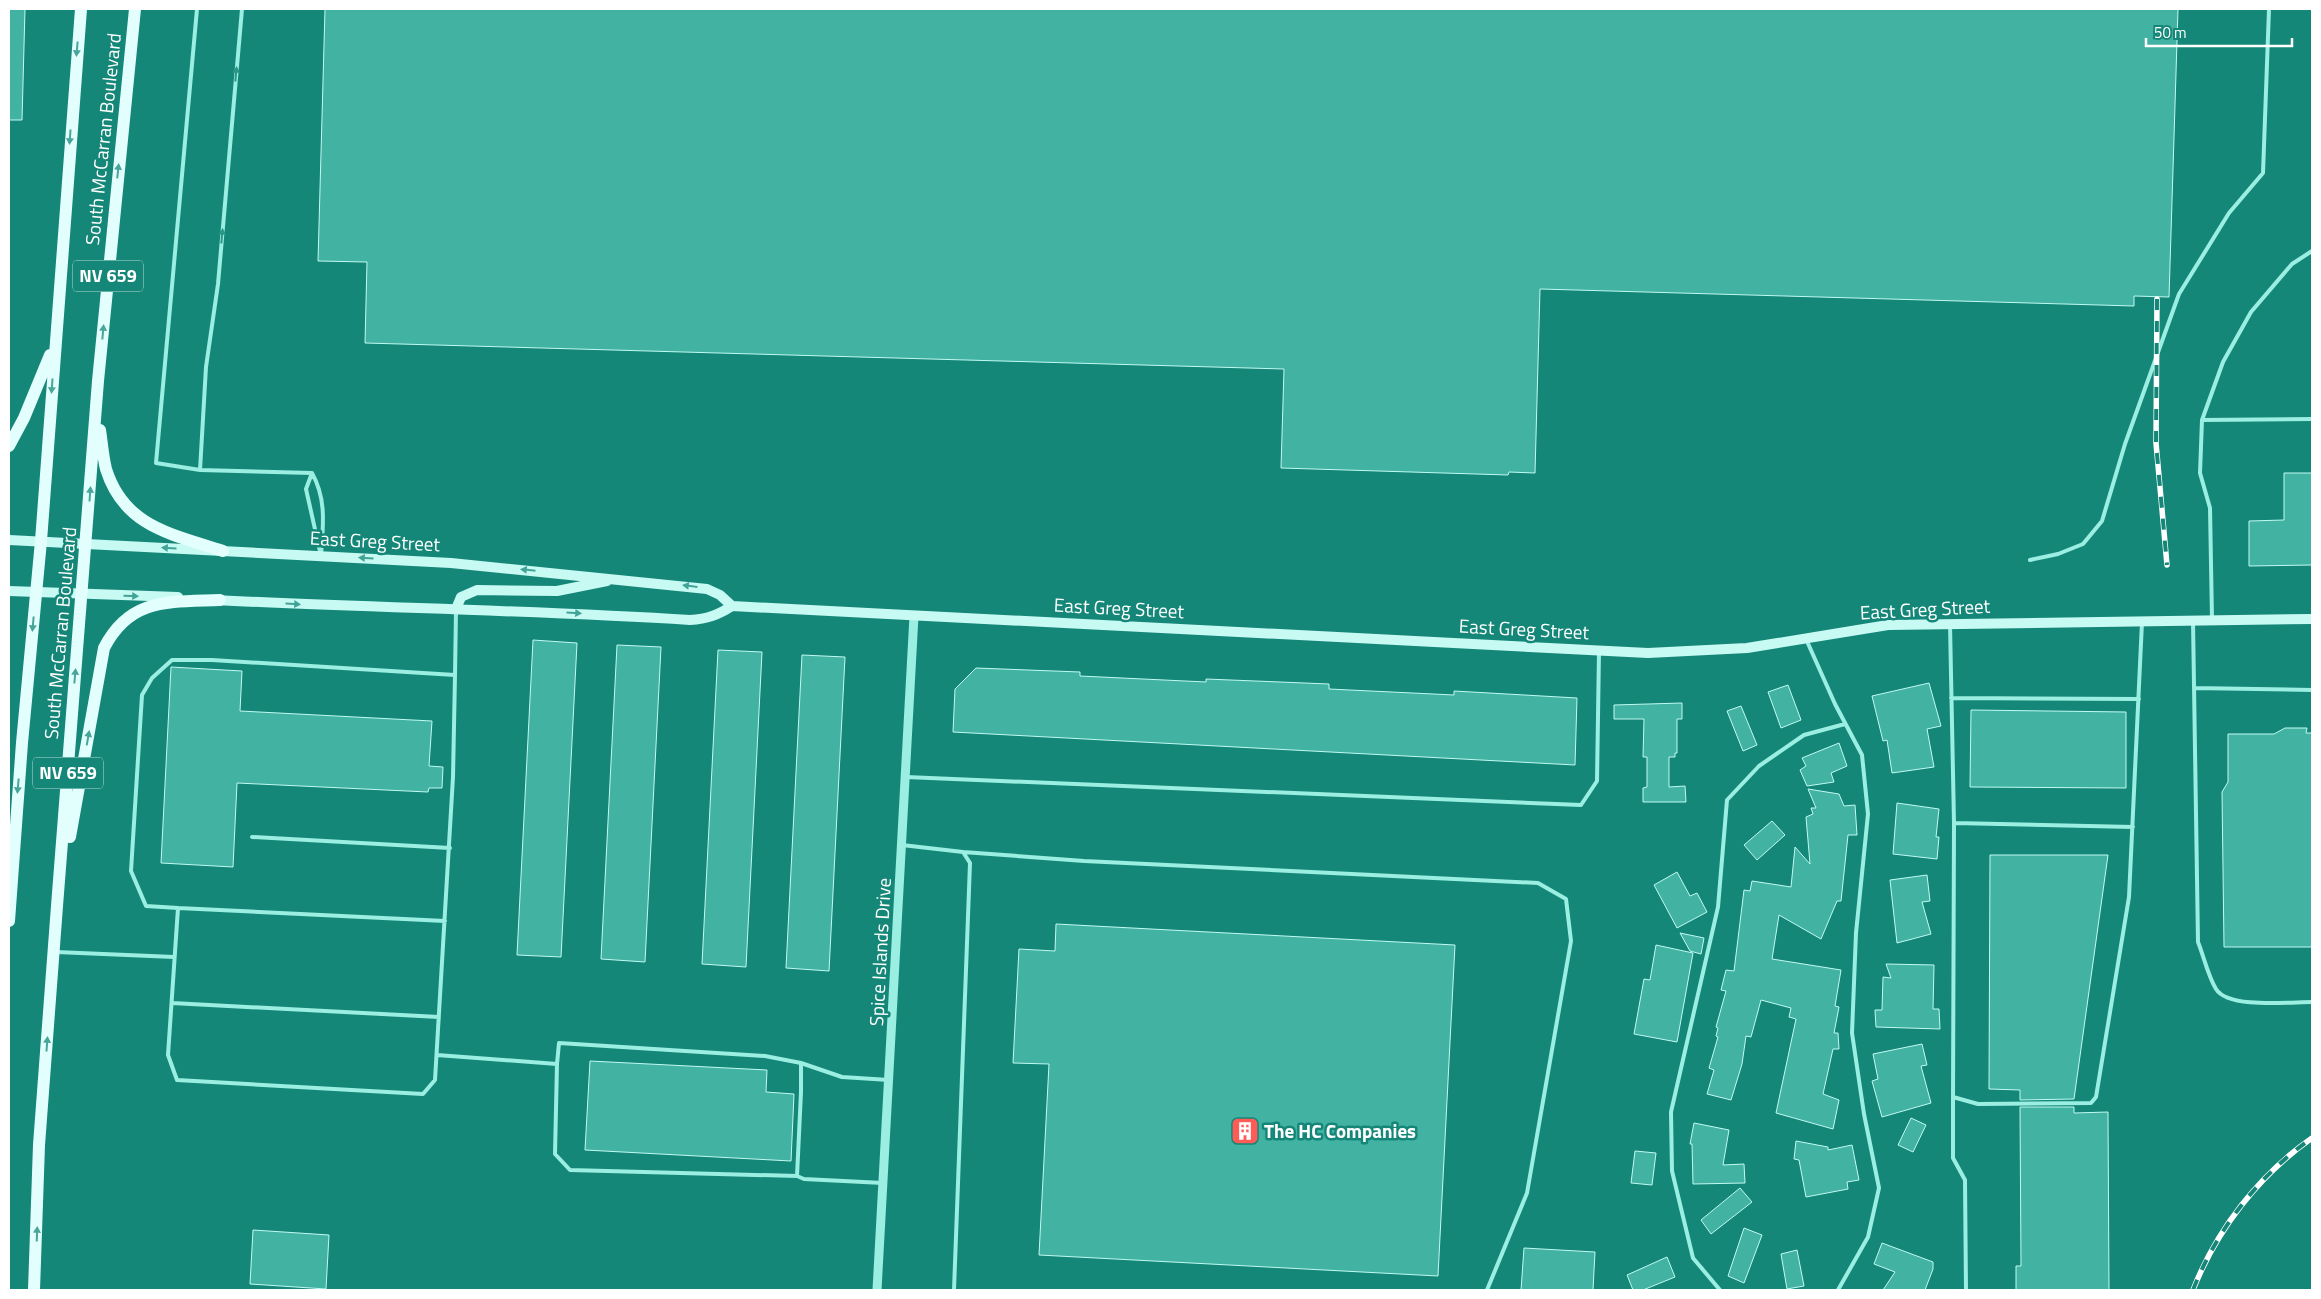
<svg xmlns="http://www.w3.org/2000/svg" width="2321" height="1299" font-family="'Titillium Web',sans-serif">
<rect width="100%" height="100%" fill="#158778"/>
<!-- building -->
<path fill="#42b2a3" stroke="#c1faf2" d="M 9,9 L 25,9 L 22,120 L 9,120 Z
M 325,9 L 2178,9 L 2169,297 L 2134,296 L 2134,306 L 1540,289 L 1535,473 L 1509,472 L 1508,475 L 1281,468 L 1284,369 L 365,343 L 367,262 L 318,261 Z
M 2284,473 L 2312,473 L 2312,565 L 2249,566 L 2249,521 L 2284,520 Z
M 533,640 L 577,643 L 561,957 L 517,955 Z
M 617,645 L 661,647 L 645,962 L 601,959 Z
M 718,650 L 762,652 L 746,967 L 702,964 Z
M 802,655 L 845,657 L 829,971 L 786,968 Z
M 171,667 L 242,671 L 240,711 L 432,721 L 429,766 L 443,767 L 442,788 L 429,788 L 428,792 L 237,783 L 233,867 L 161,863 Z
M 976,668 L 1080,672 L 1080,676 L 1206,682 L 1206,679 L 1329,684 L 1329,689 L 1454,695 L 1454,691 L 1577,698 L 1575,765 L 953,732 L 955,689 Z
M 1929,683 L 1941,726 L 1927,729 L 1934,767 L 1892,773 L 1887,740 L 1883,741 L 1872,696 Z
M 1788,685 L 1801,720 L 1781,728 L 1768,692 Z
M 1682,703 L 1682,719 L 1677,719 L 1677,753 L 1675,753 L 1675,757 L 1669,757 L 1669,787 L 1685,786 L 1686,802 L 1643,802 L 1643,788 L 1647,787 L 1647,757 L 1643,757 L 1644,719 L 1614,719 L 1614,705 Z
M 1741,706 L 1757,745 L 1743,751 L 1727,711 Z
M 1971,710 L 2126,712 L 2126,788 L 1970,787 Z
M 2285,728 L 2307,728 L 2306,733 L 2312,733 L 2312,947 L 2224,947 L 2222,792 L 2228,782 L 2228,734 L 2274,734 Z
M 1839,743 L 1847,766 L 1831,773 L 1834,782 L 1807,786 L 1800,770 L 1806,766 L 1802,758 Z
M 1808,789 L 1839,794 L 1844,806 L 1855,805 L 1857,835 L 1848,835 L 1841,901 L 1837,901 L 1821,939 L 1779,915 L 1772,959 L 1841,970 L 1835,1006 L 1839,1007 L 1834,1033 L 1838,1033 L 1839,1049 L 1833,1049 L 1823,1094 L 1839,1100 L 1833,1129 L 1776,1113 L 1796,1019 L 1789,1017 L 1791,1008 L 1761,1000 L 1751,1037 L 1746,1036 L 1742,1064 L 1731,1100 L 1707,1094 L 1714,1070 L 1709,1068 L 1718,1037 L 1716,1036 L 1718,1028 L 1716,1027 L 1726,991 L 1721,990 L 1726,970 L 1734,971 L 1744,890 L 1750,891 L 1752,881 L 1791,887 L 1795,847 L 1810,864 L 1806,817 L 1813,814 L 1811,808 L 1816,808 Z
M 1897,803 L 1939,809 L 1936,837 L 1939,837 L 1937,859 L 1893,854 Z
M 1772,821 L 1785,835 L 1757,860 L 1744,845 Z
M 1990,855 L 2108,855 L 2074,1099 L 2020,1100 L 2020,1090 L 1989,1089 Z
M 1677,872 L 1690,896 L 1697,893 L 1707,912 L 1677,928 L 1654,885 Z
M 1927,875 L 1930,901 L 1922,902 L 1931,934 L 1897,943 L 1890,880 Z
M 1056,924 L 1455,945 L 1438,1276 L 1039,1255 L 1049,1064 L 1013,1063 L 1019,949 L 1055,951 Z
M 1680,933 L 1704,938 L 1701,954 L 1690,951 Z
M 1656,945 L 1693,953 L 1677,1042 L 1634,1034 L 1644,979 L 1650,980 Z
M 1886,964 L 1934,965 L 1933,1009 L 1939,1009 L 1940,1029 L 1876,1027 L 1875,1010 L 1882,1010 L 1883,977 L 1891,978 Z
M 1922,1044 L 1927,1065 L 1921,1066 L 1931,1103 L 1882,1117 L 1872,1081 L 1878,1079 L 1873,1054 Z
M 590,1061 L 767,1070 L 766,1092 L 794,1094 L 791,1161 L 585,1150 Z
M 2020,1107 L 2074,1107 L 2074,1113 L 2108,1112 L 2109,1290 L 2016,1290 L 2016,1266 L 2021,1266 Z
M 1911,1118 L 1926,1125 L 1913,1152 L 1898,1145 Z
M 1694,1123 L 1729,1130 L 1723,1165 L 1744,1164 L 1745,1183 L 1693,1184 L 1692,1144 L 1690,1144 Z
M 1796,1141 L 1828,1147 L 1828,1150 L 1852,1145 L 1859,1180 L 1847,1182 L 1848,1189 L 1806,1197 L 1799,1160 L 1794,1159 Z
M 1635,1151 L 1656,1153 L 1652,1185 L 1631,1183 Z
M 1740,1188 L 1752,1202 L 1711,1234 L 1701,1220 Z
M 1744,1228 L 1762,1235 L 1744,1283 L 1728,1276 Z
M 253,1230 L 329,1235 L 326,1289 L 250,1284 Z
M 1882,1243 L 1933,1262 L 1933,1269 L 1925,1290 L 1883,1290 L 1895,1272 L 1874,1264 Z
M 1524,1248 L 1595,1252 L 1593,1290 L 1521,1290 Z
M 1797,1250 L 1804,1286 L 1787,1289 L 1781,1254 Z
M 1667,1257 L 1675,1277 L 1643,1290 L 1633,1290 L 1627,1275 Z"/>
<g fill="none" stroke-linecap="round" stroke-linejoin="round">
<!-- service -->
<path stroke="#9beee2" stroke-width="4" d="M 197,9 L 156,463 L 200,470 L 312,473
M 2202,420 L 2312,419
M 200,470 L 206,367 L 218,284 L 242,9
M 312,473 C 327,500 323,526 321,556 L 306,489 Z
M 2030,560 L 2058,554 L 2083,544 L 2102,521 L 2125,444 L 2179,294 L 2229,213 L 2263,173 L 2269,9
M 2212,619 L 2210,508 L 2200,473 L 2202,420 L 2223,362 L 2251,312 L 2292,264 L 2312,251
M 2193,621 L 2198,942 C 2204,957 2208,976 2216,989 C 2228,1009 2290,1002 2312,1002
M 1950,624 L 1954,823 L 1953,1097 L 1978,1104 L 2091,1103 L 2096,1097 L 2129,897 L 2142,622
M 1806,639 L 1835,704 L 1862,755 L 1868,814 L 1856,933 L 1852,1033 L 1864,1114 L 1879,1188 L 1868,1237 L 1838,1290
M 455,675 L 453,777 L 435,1080 L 423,1094 L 177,1080 L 168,1055 L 178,908 L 146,906 L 131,871 L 142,695 L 152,678 L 172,660 L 212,660 L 455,675 L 456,611
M 2194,688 L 2312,690
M 1951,698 L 2139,699
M 906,777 L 1581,805 L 1597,781 L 1599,652
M 1954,823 L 2133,827
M 252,837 L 450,848
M 902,845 L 963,852 L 970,863 L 954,1290
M 963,852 L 1084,861 L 1538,883 L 1566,899 L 1571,941 L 1527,1193 L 1487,1290
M 178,908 L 445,921
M 56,952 L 174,957
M 172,1003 L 439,1017
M 437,1055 L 557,1064 L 559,1043 L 765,1056 L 801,1063
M 557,1064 L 555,1154 L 570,1170 L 797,1176
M 1953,1097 L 1953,1158 L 1965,1180 L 1966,1290
M 883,1183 L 804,1179 L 797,1176 L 801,1092 L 801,1063 L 842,1077 L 889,1080
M 1720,1290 L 1693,1258 L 1672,1171 L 1671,1112 L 1718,907 L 1727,800 L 1759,766 L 1804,735 L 1845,724"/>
<!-- tertiary -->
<path stroke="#9beee2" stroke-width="9" d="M 877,1290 L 914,616"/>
<!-- secondary -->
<path stroke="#c8faf4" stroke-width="10" d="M 9,540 L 451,563 L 707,589 L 720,595 L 732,606
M 9,591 L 178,597
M 215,600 C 373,608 532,610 690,620 C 707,619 718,615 732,606 L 1648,653 L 1747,648 L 1888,625 L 2312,619
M 456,609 L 461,597 L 477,590 L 557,591 L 607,581"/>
<!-- primary -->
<path stroke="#e2fffd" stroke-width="12" d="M 100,430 C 102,443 103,457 106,469 C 124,527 172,534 223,551
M 9,446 L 24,418 L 50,355
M 70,837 L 104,648 C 130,597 170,602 220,600
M 9,921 L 22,743 L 41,541 L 81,9
M 34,1290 L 39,1145 L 57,906 L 98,381 L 135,9"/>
<defs>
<path id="rail" d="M 2157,299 L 2156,443 L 2167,565
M 2193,1290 C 2217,1229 2259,1175 2312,1138"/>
</defs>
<!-- rail casing -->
<use href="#rail" stroke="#fff" stroke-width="5.5"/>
<!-- rail -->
<use href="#rail" stroke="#158778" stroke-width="4" stroke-dasharray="11" stroke-linecap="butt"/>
</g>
<!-- one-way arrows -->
<defs><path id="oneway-solid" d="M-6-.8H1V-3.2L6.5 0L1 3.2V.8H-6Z" transform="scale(1.25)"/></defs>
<g fill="#48a599">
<use href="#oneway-solid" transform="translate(77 49) rotate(95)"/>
<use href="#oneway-solid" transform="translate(70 137) rotate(94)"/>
<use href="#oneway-solid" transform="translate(118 171) rotate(-84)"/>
<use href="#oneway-solid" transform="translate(103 332) rotate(-85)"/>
<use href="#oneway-solid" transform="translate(52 386) rotate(94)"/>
<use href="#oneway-solid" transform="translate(90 494) rotate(-86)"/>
<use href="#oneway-solid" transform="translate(33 624) rotate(95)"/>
<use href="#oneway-solid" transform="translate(75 676) rotate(-85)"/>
<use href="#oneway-solid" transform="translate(88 738) rotate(-80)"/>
<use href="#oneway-solid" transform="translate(18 786) rotate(95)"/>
<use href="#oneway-solid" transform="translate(47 1044) rotate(-86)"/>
<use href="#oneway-solid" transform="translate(37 1234) rotate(-88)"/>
</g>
<g fill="#299688">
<use href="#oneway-solid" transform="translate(236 74) rotate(-85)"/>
<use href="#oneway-solid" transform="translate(222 236) rotate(-85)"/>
</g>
<g fill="#42a497">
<use href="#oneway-solid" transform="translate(169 548) rotate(-177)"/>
<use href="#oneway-solid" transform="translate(366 558) rotate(-177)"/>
<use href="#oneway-solid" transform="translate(528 570) rotate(-174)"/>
<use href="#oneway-solid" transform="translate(690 586) rotate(-173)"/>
<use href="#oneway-solid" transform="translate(131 596) rotate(2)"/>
<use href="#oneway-solid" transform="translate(293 604) rotate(3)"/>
<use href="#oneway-solid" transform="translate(574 613) rotate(3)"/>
</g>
<!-- icons -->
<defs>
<symbol id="building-square" viewBox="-11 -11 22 22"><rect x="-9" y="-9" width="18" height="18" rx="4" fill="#ff5c58" stroke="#158778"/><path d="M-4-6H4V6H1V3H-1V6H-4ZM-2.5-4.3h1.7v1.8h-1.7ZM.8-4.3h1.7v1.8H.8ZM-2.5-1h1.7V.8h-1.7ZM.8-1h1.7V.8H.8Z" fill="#fff"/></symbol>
</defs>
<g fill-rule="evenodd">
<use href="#building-square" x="1229" y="1115" width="32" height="32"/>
</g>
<g text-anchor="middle" stroke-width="5" stroke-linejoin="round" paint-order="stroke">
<!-- shield labels -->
<g fill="#158778" stroke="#b9dbd6" stroke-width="1">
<rect x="73" y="260.5" width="70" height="31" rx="4"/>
<rect x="33" y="757.5" width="70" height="31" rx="4"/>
</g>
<g font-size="18" font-weight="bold" fill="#fff">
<text x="108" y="282">NV 659</text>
<text x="68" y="779">NV 659</text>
</g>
<!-- street labels -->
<g font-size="19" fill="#fff" stroke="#158778">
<text transform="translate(103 139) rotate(-84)" y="7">South McCarran Boulevard</text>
<text transform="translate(375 541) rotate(3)" y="7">East Greg Street</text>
<text transform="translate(1119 608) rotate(3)" y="7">East Greg Street</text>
<text transform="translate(1925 609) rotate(-3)" y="7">East Greg Street</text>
<text transform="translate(1524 629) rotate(3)" y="7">East Greg Street</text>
<text transform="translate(60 633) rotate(-85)" y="7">South McCarran Boulevard</text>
<text transform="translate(880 952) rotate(-87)" y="7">Spice Islands Drive</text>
</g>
<!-- poi labels -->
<g font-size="19" font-weight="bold" fill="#fff" stroke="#158778" text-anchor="start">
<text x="1264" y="1138">The HC Companies</text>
</g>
</g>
<!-- border -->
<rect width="2321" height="1299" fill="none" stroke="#ffffff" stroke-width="20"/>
<!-- scale -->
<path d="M2146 38v8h146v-8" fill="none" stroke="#ffffff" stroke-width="2.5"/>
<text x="2154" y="38" font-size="15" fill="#ffffff" stroke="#158778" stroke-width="4" paint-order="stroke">50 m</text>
</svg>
